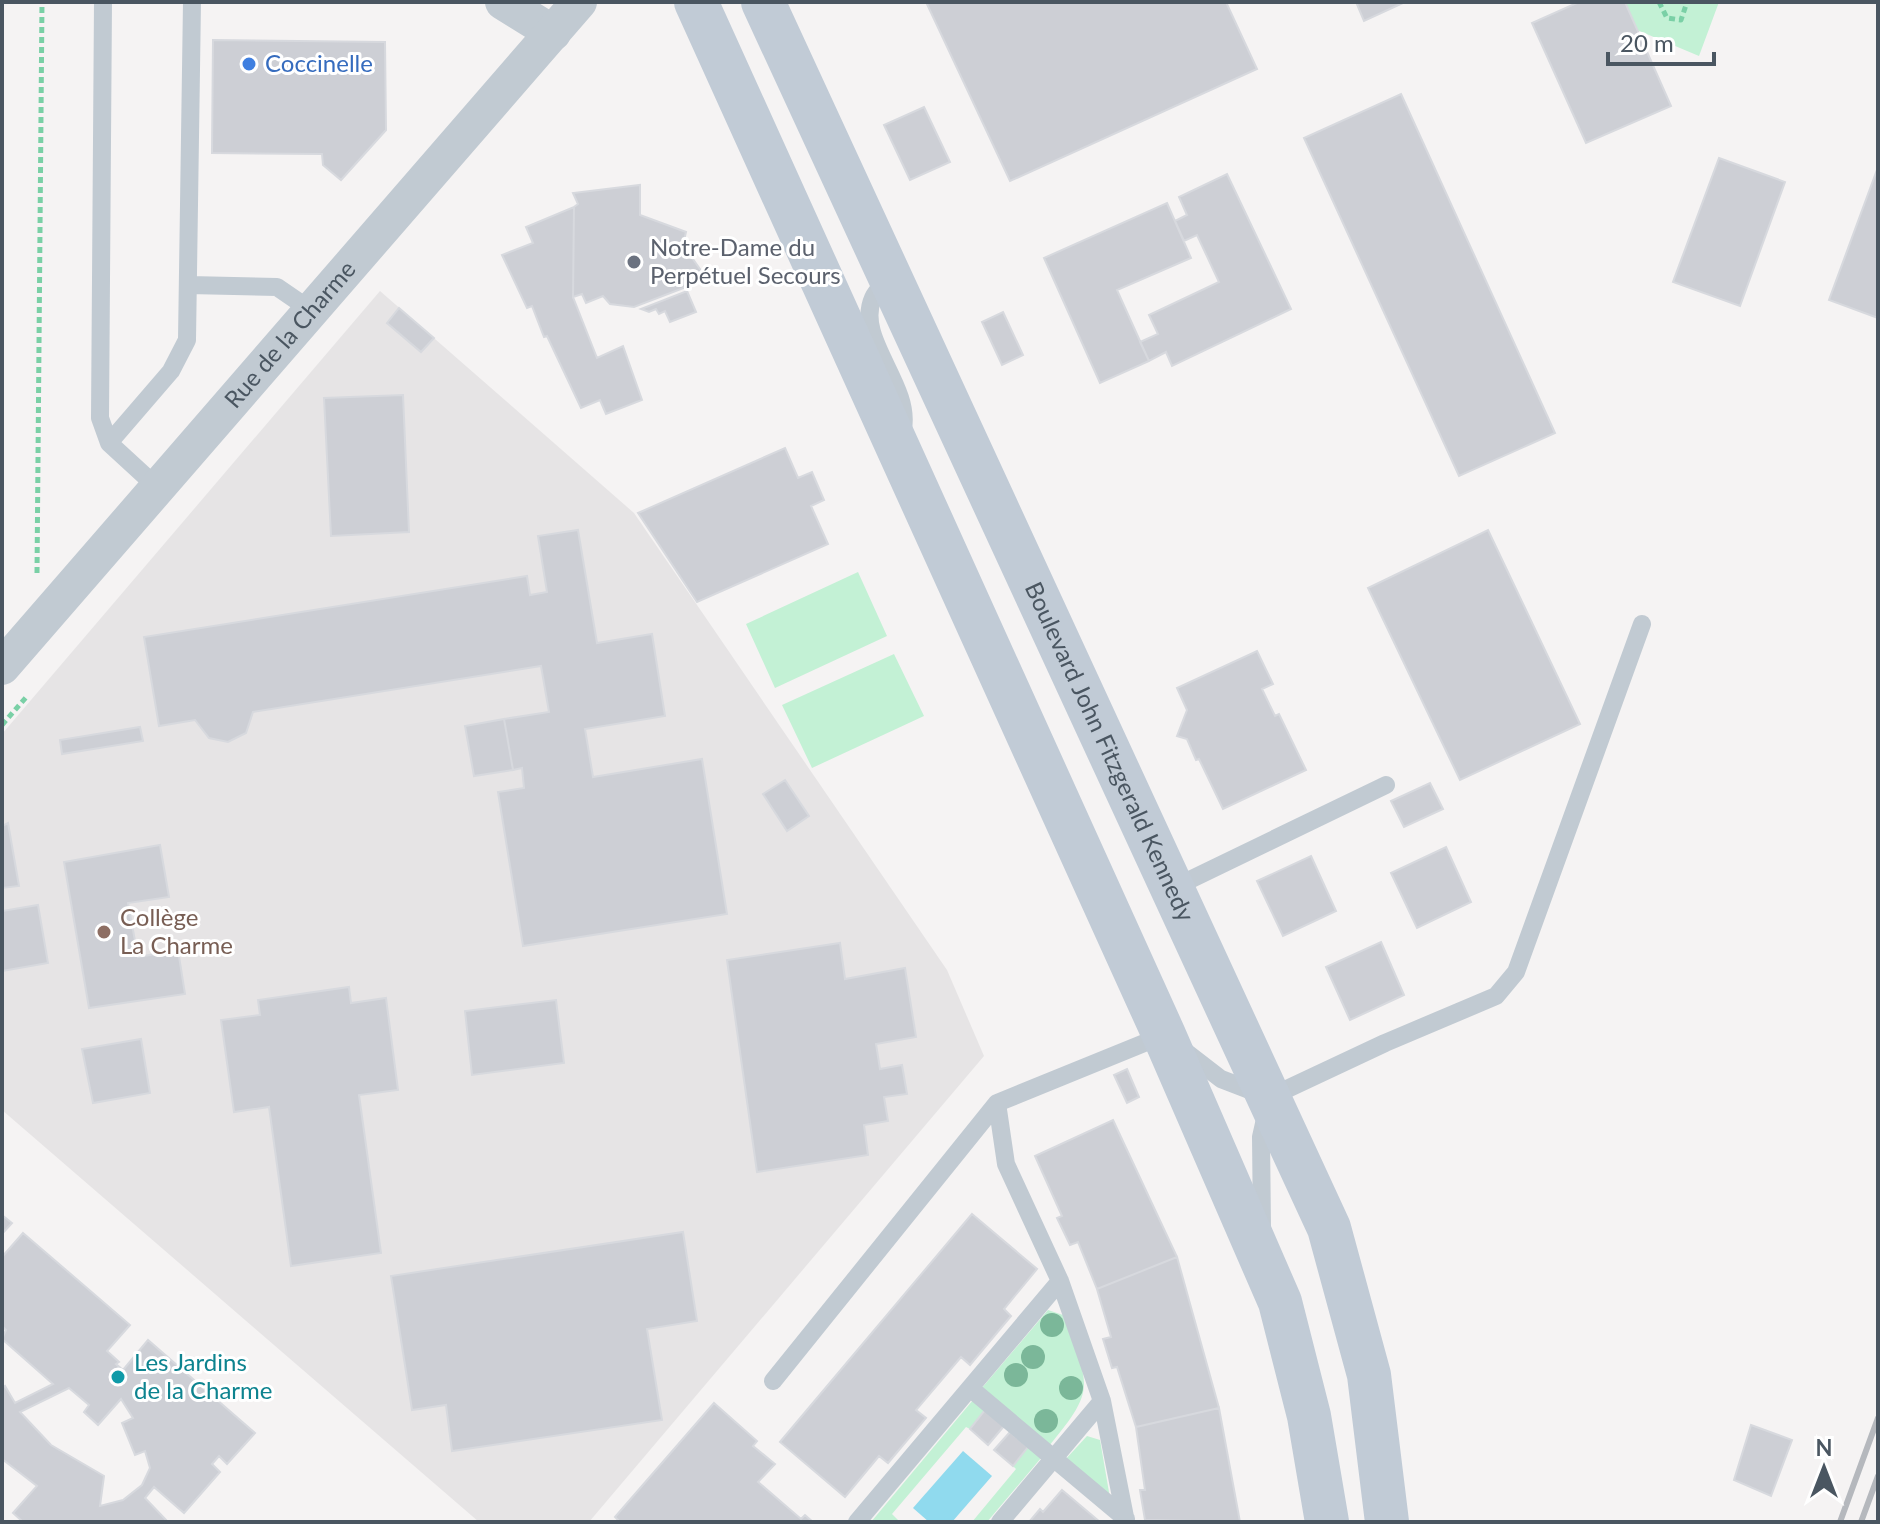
<svg xmlns="http://www.w3.org/2000/svg" width="1880" height="1524" font-family="Lato,sans-serif">
<rect width="100%" height="100%" fill="#f5f3f3"/>
<!-- education -->
<path fill="#e6e4e5" d="M 380,291 L 634,513 L 947,970 L 984,1056 L 589,1522 L 479,1522 L 2,1110 L 2,734 Z"/>
<!-- green -->
<path fill="#c3f1d5" d="M 1625,2 L 1719,2 L 1699,56 L 1637,30 Z
M 858,572 L 887,636 L 775,688 L 746,624 Z
M 894,654 L 924,716 L 812,768 L 782,705 Z
M 1048,1310 L 1063,1315 C 1088,1386 1099,1386 1048,1447 L 981,1389 Z
M 973,1400 L 985,1410 L 970,1429 L 966,1427 L 892,1514 L 900,1522 L 871,1522 Z
M 1087,1436 L 1100,1440 L 1110,1498 L 1064,1461 Z
M 1028,1447 L 1041,1458 L 987,1522 L 972,1522 L 1016,1469 L 1013,1466 Z"/>
<!-- water -->
<path fill="#90daee" d="M 963,1451 L 992,1476 L 952,1522 L 929,1522 L 913,1508 Z"/>
<!-- building -->
<path fill="#cdcfd5" stroke="#d7d9de" stroke-width="2" fill-rule="evenodd" d="M 926,2 L 1226,2 L 1257,69 L 1010,181 Z
M 1356,2 L 1405,2 L 1364,21 Z
M 1579,2 L 1625,2 L 1671,106 L 1586,143 L 1532,23 Z
M 213,40 L 385,42 L 386,130 L 341,180 L 323,165 L 322,154 L 212,153 Z
M 1401,94 L 1555,433 L 1459,476 L 1304,138 Z
M 924,107 L 950,162 L 910,180 L 884,125 Z
M 1719,158 L 1785,182 L 1740,306 L 1673,282 Z
M 1878,167 L 1878,318 L 1829,300 Z
M 1227,174 L 1291,309 L 1172,366 L 1166,352 L 1149,361 L 1140,342 L 1158,334 L 1149,315 L 1219,282 L 1197,235 L 1184,241 L 1175,221 L 1187,215 L 1179,197 Z
M 640,185 L 640,215 L 686,232 L 683,245 L 707,279 L 634,307 L 610,304 L 603,296 L 586,303 L 582,294 L 573,297 L 574,207 L 578,204 L 573,193 Z
M 1167,203 L 1191,258 L 1117,290 L 1149,361 L 1100,383 L 1044,258 Z
M 574,207 L 573,297 L 597,358 L 623,346 L 642,400 L 606,414 L 600,400 L 581,408 L 547,336 L 544,337 L 532,306 L 527,308 L 502,255 L 533,243 L 526,227 Z
M 687,291 L 696,312 L 670,322 L 665,311 L 659,314 L 656,309 L 649,312 L 641,309 Z
M 399,308 L 434,338 L 421,352 L 387,323 Z
M 1003,312 L 1023,355 L 1002,365 L 982,322 Z
M 403,395 L 409,532 L 331,536 L 324,398 Z
M 785,448 L 798,478 L 812,472 L 824,500 L 811,506 L 828,544 L 697,602 L 638,513 Z
M 578,530 L 597,643 L 652,634 L 665,716 L 585,729 L 593,777 L 702,759 L 727,914 L 523,946 L 498,792 L 524,788 L 522,768 L 513,770 L 504,719 L 549,712 L 541,666 L 253,712 L 246,733 L 228,742 L 209,738 L 195,720 L 159,726 L 144,637 L 527,576 L 530,595 L 547,592 L 538,536 Z
M 1488,530 L 1580,724 L 1460,780 L 1368,588 Z
M 1257,651 L 1273,684 L 1262,689 L 1275,716 L 1279,714 L 1306,770 L 1223,809 L 1199,759 L 1196,760 L 1187,739 L 1177,736 L 1187,710 L 1177,688 Z
M 504,719 L 513,770 L 474,776 L 465,726 Z
M 140,727 L 143,741 L 62,754 L 60,740 Z
M 785,780 L 809,816 L 787,831 L 763,794 Z
M 1430,783 L 1443,809 L 1404,827 L 1391,801 Z
M 8,823 L 19,886 L 2,888 L 2,826 Z
M 160,845 L 169,897 L 128,903 L 138,957 L 178,950 L 185,994 L 89,1008 L 64,862 Z
M 1446,847 L 1471,902 L 1417,928 L 1391,873 Z
M 1311,856 L 1336,911 L 1283,936 L 1257,881 Z
M 38,905 L 48,963 L 2,971 L 2,911 Z
M 1381,942 L 1404,995 L 1350,1020 L 1326,967 Z
M 840,943 L 845,979 L 905,968 L 916,1037 L 876,1044 L 880,1069 L 902,1065 L 907,1094 L 884,1097 L 888,1121 L 864,1125 L 868,1155 L 757,1172 L 727,960 Z
M 349,987 L 351,1003 L 386,998 L 398,1090 L 359,1095 L 381,1253 L 291,1266 L 269,1107 L 234,1112 L 221,1020 L 260,1015 L 258,1000 Z
M 556,1000 L 564,1063 L 472,1075 L 465,1011 Z
M 141,1039 L 150,1093 L 93,1103 L 82,1049 Z
M 1127,1069 L 1139,1097 L 1127,1103 L 1114,1075 Z
M 1113,1120 L 1177,1257 L 1097,1289 L 1078,1242 L 1070,1245 L 1057,1218 L 1062,1216 L 1035,1156 Z
M 972,1214 L 1037,1269 L 1004,1309 L 1011,1316 L 970,1365 L 961,1357 L 916,1410 L 926,1418 L 888,1463 L 879,1456 L 845,1497 L 780,1442 Z
M 2,1215 L 12,1223 L 2,1234 Z
M 683,1232 L 697,1321 L 647,1329 L 662,1420 L 452,1451 L 446,1405 L 412,1410 L 391,1276 Z
M 23,1233 L 130,1325 L 107,1351 L 119,1362 L 116,1364 L 123,1370 L 148,1340 L 255,1433 L 227,1464 L 219,1456 L 212,1464 L 220,1472 L 184,1513 L 154,1487 L 145,1498 L 168,1522 L 23,1522 L 13,1513 L 37,1486 L 2,1459 L 2,1388 L 5,1386 L 15,1403 L 53,1384 L 2,1339 L 6,1330 L 2,1326 L 2,1257 ZM 69,1388 L 89,1405 L 84,1412 L 98,1425 L 121,1399 L 133,1418 L 122,1423 L 135,1455 L 145,1451 L 150,1468 L 142,1485 L 123,1500 L 100,1506 L 104,1476 L 51,1445 L 20,1412 Z
M 1177,1257 L 1219,1408 L 1136,1427 L 1117,1367 L 1112,1368 L 1103,1339 L 1111,1337 L 1097,1289 Z
M 714,1403 L 757,1441 L 753,1446 L 775,1464 L 758,1482 L 801,1519 L 805,1515 L 813,1522 L 620,1522 L 615,1517 Z
M 1219,1408 L 1240,1522 L 1145,1520 L 1140,1490 L 1145,1490 L 1136,1427 Z
M 985,1410 L 1004,1426 L 988,1445 L 970,1429 Z
M 1751,1425 L 1792,1440 L 1771,1496 L 1734,1480 Z
M 1010,1432 L 1028,1447 L 1013,1466 L 994,1450 Z
M 1062,1490 L 1100,1522 L 1029,1522 L 1040,1509 L 1043,1512 Z"/>
<g fill="none" stroke-linecap="round" stroke-linejoin="round">
<!-- path -->
<path stroke="#7ad0a6" stroke-width="5" stroke-dasharray="6 4" stroke-linecap="butt" d="M 1659,2 L 1667,18 L 1681,20 L 1687,2
M 37,573 L 42,2
M 2,725 L 28,695"/>
<!-- lane -->
<path stroke="#c1cad2" stroke-width="18" d="M 103,2 L 100,418 L 109,443 L 158,488
M 889,278 C 884,284 876,291 873,298 C 855,338 911,385 903,428
M 189,285 L 277,287 L 312,311
M 109,443 L 171,371 L 187,340 L 192,2
M 1173,888 L 1386,785
M 997,1103 L 1006,1164 L 1060,1281 L 1102,1401 L 1126,1522
M 1262,1229 L 1261,1137 L 1270,1097 L 1385,1043 L 1496,996 L 1516,972 L 1642,624
M 773,1381 L 997,1103 L 1164,1035 L 1221,1079 L 1260,1094
M 970,1388 L 1126,1519
M 857,1522 L 1060,1281
M 1000,1522 L 1102,1401"/>
<!-- street -->
<g stroke="#c1cad2" stroke-width="36">
<path d="M 503,2 L 553,33"/>
<path id="s1" d="M 2,667 L 579,2"/>
</g>
<!-- secondary -->
<g stroke="#c1cbd6" stroke-width="44">
<path d="M 696,2 L 1164,1035 L 1280,1302 L 1309,1416 L 1327,1522"/>
<path id="s2" d="M 763,2 L 1329,1228 L 1369,1375 L 1387,1522"/>
</g>
<!-- rail -->
<path stroke="#b5b8bd" stroke-width="6" d="M 1840,1522 L 1878,1418
M 1861,1522 L 1878,1476"/>
</g>
<!-- trees -->
<g fill="#7bb799">
<circle cx="1052" cy="1325" r="12"/>
<circle cx="1033" cy="1357" r="12"/>
<circle cx="1016" cy="1375" r="12"/>
<circle cx="1071" cy="1388" r="12"/>
<circle cx="1046" cy="1421" r="12"/>
</g>
<!-- markers -->
<circle fill="#3f7fe0" stroke="#fff" stroke-width="3" cx="249" cy="64" r="8"/>
<circle fill="#6b7280" stroke="#fff" stroke-width="3" cx="634" cy="262" r="8"/>
<circle fill="#8d6e63" stroke="#fff" stroke-width="3" cx="104" cy="932" r="8"/>
<circle fill="#0f9aa8" stroke="#fff" stroke-width="3" cx="118" cy="1377" r="8"/>
<g text-anchor="middle" stroke-width="6" stroke-linejoin="round" paint-order="stroke">
<!-- shop labels -->
<g font-size="24" fill="#366cbe" stroke="#fff" text-anchor="start">
<text x="265" y="72">Coccinelle</text>
</g>
<!-- worship labels -->
<g font-size="24" fill="#5b616d" stroke="#fff" text-anchor="start">
<text x="650" y="256">Notre-Dame du<tspan x="650" dy="28">Perpétuel Secours</tspan></text>
</g>
<!-- street labels -->
<g font-size="24" fill="#4a5661" stroke="#fff">
<text dy="8" stroke="none"><textPath href="#s1" startOffset="440">Rue de la Charme</textPath></text>
<text dy="8" stroke="none"><textPath href="#s2" startOffset="826">Boulevard John Fitzgerald Kennedy</textPath></text>
</g>
<!-- education labels -->
<g font-size="24" fill="#785e54" stroke="#fff" text-anchor="start">
<text x="120" y="926">Collège<tspan x="120" dy="28">La Charme</tspan></text>
</g>
<!-- culture labels -->
<g font-size="24" fill="#0d838f" stroke="#fff" text-anchor="start">
<text x="134" y="1371">Les Jardins<tspan x="134" dy="28">de la Charme</tspan></text>
</g>
</g>
<!-- border -->
<rect width="1880" height="1524" fill="none" stroke="#4a5661" stroke-width="8"/>
<!-- north arrow -->
<g transform="translate(1824 1468)" stroke="#ffffff" stroke-width="6" paint-order="stroke">
<path d="M0-6L14 30L0 20L-14 30Z" fill="#4a5661"/>
<text y="-12" font-size="22" font-weight="bold" text-anchor="middle" fill="#4a5661">N</text>
</g>
<!-- scale -->
<path d="M1608 52v12h106v-12" fill="none" stroke="#4a5661" stroke-width="4"/>
<text x="1620" y="52" font-size="24" fill="#4a5661" stroke="#ffffff" stroke-width="6" paint-order="stroke">20 m</text>
</svg>
